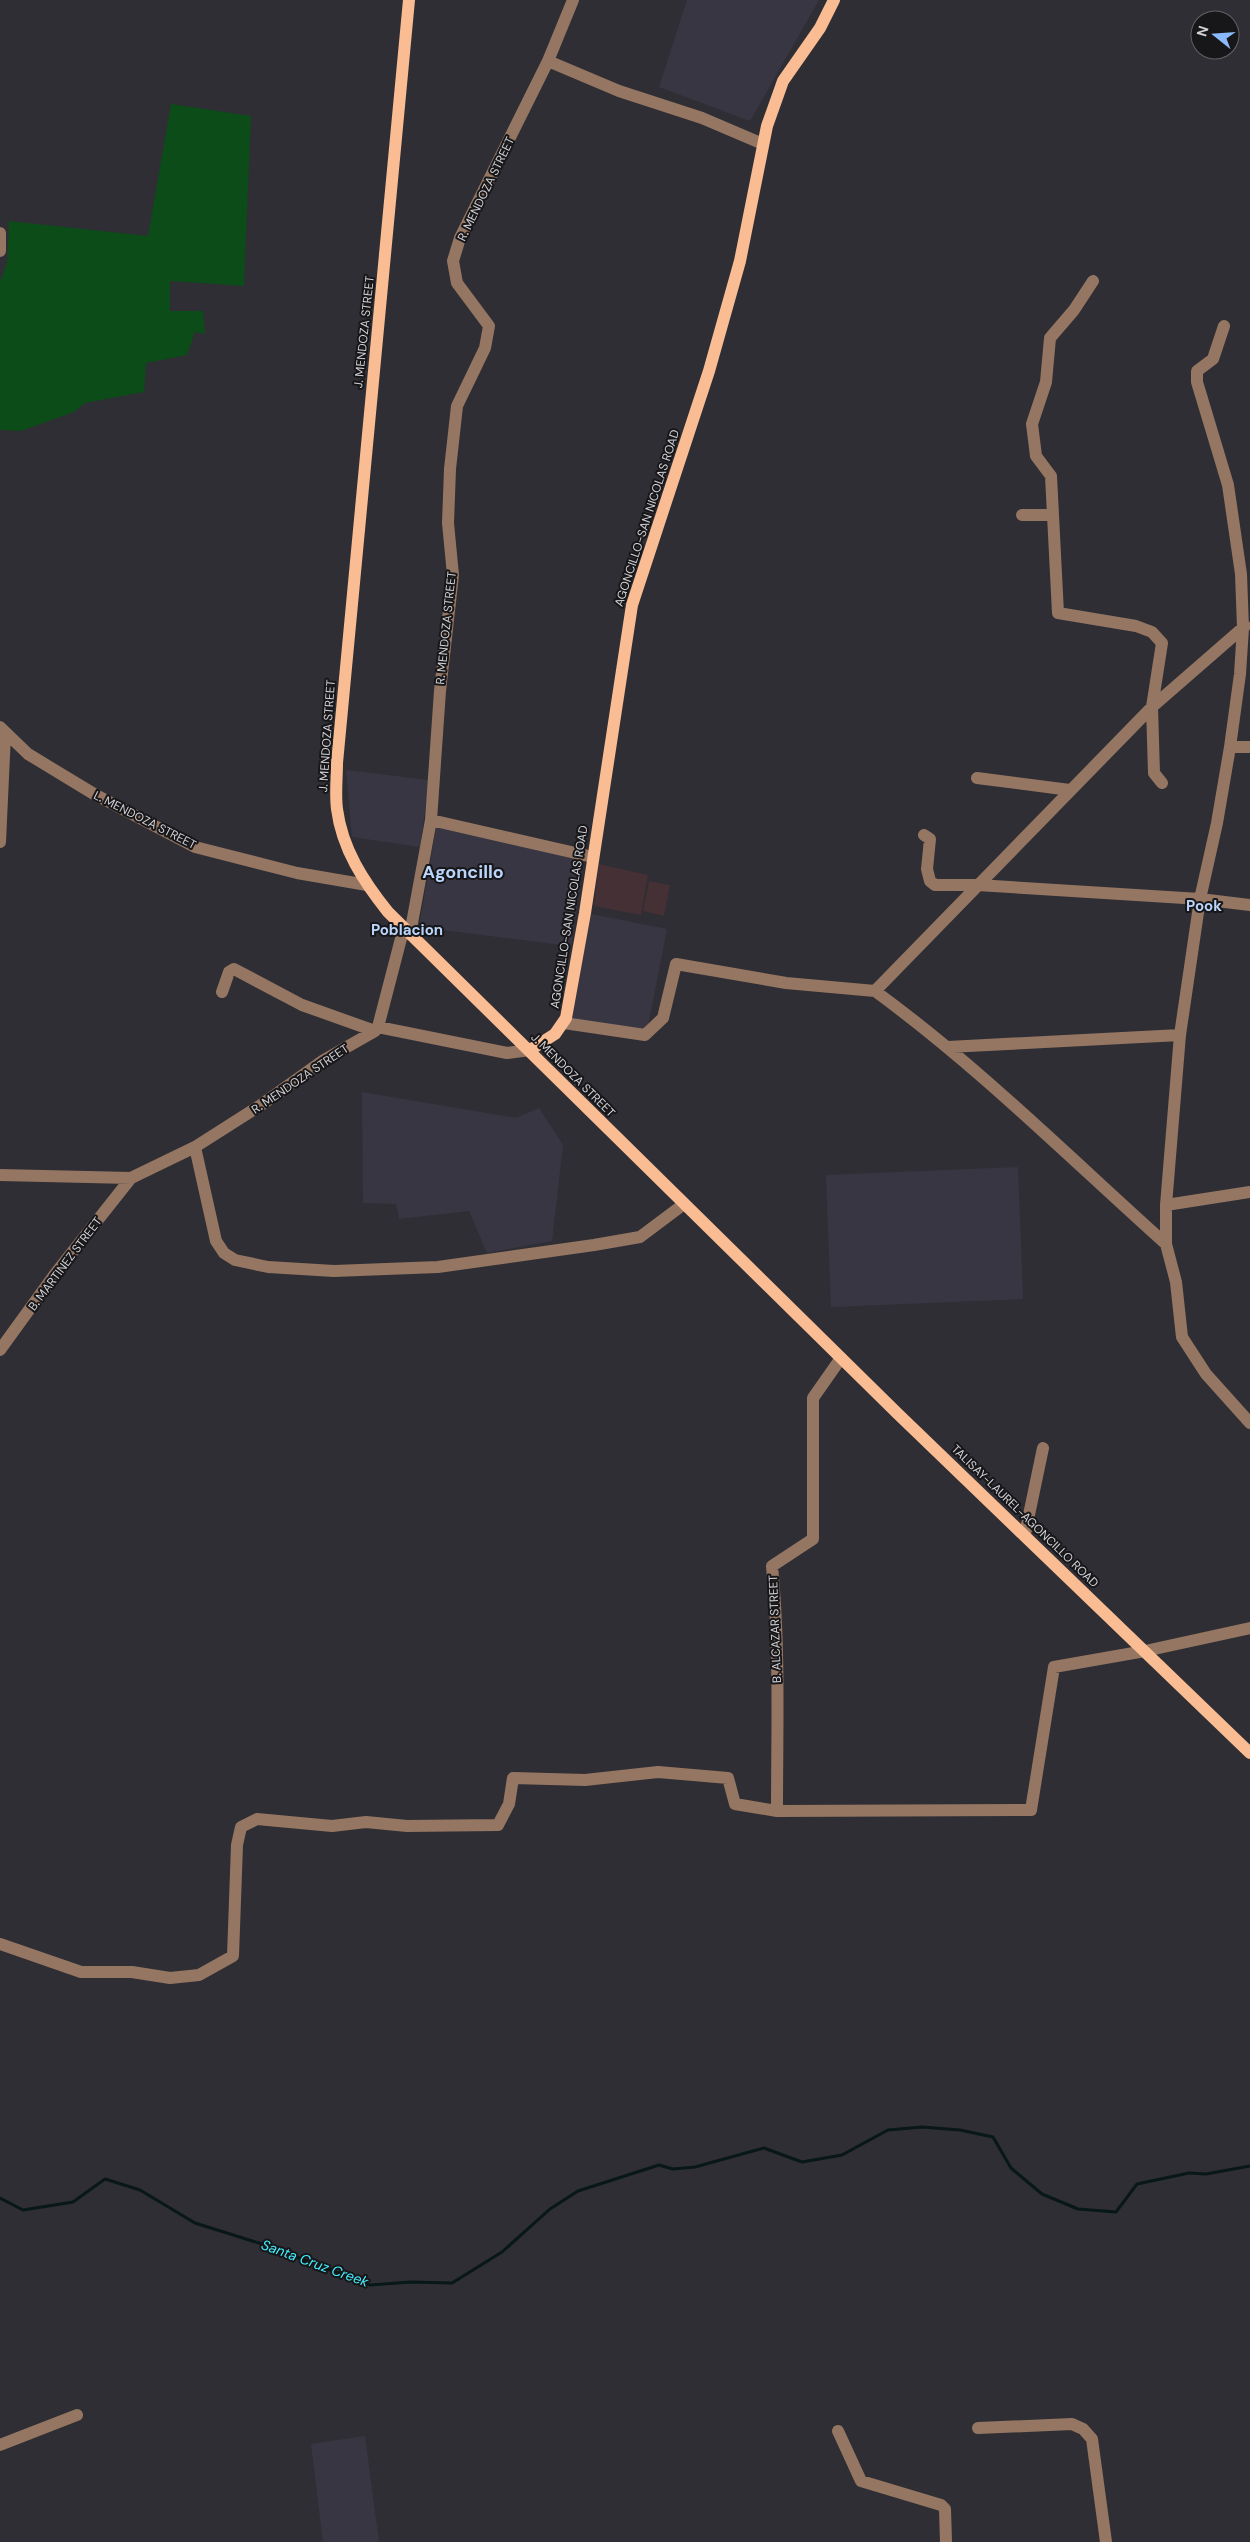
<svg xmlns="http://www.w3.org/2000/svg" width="1250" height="2542" font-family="'DM Sans',sans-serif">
<rect width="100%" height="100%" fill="#2f2e34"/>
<!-- built -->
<path fill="#393643" d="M 687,0 L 819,0 L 750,121 L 659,87 Z
M 346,770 L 429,780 L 420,847 L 352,837 Z
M 437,823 L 584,861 L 571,946 L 419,927 Z
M 591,914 L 667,929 L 647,1031 L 572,1019 Z
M 362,1092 L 516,1118 L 539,1108 L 563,1145 L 552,1241 L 487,1253 L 469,1211 L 399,1219 L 396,1204 L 363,1203 Z
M 1018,1167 L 1023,1299 L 831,1307 L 826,1175 Z
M 365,2436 L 379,2542 L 323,2542 L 311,2444 Z"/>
<!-- medical -->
<path fill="#443035" d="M 599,864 L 648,875 L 641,915 L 594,906 Z
M 649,881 L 670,885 L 664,916 L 643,911 Z"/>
<!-- green -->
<path fill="#0c4c19" d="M 171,104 L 251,116 L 244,286 L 170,281 L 170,311 L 203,311 L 205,334 L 195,332 L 187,355 L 146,363 L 144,392 L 85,403 L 74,412 L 21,431 L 0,430 L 0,282 L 7,263 L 9,221 L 148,236 Z"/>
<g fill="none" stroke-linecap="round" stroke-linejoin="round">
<!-- stream -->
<path stroke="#081718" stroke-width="3" d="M 0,2198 L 23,2210 L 73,2202 L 105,2179 L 140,2190 L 195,2223 L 262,2244 L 370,2285 L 411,2282 L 452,2283 L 502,2252 L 550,2209 L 578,2191 L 659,2165 L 673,2169 L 695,2167 L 764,2148 L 802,2162 L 842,2155 L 888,2130 L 922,2127 L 960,2130 L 993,2137 L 1011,2168 L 1042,2194 L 1078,2209 L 1116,2212 L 1137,2184 L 1189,2173 L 1206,2174 L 1250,2166"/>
<!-- minor -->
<path stroke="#947662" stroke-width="12" d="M 548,61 L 619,91 L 702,118 L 763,144
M 0,233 L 0,251
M 1093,281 L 1074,310 L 1050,338 L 1046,382 L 1032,424 L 1036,456 L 1051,476 L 1058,613 L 1136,626 L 1152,632 L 1162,643 L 1152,707 L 1154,773 L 1162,783
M 1224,326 L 1213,359 L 1197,371 L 1197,382 L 1228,485 L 1241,574 L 1243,628 L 1240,674 L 1230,747 L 1217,823 L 1200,899 L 1180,1035 L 1166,1205 L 1166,1244 L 1176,1282 L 1182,1337 L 1206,1374 L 1250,1423
M 1022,515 L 1051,515
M 0,727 L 28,754 L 94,794 L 195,847 L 297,873 L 367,885
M 1230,747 L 1250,747
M 977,778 L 1070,790
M 431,820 L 593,857
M 924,835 L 930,839 L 927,869 L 930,881 L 935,885 L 977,885 L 1200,899 L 1250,905
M 0,842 L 5,734
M 410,934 L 431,820 L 440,691 L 453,575 L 448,523 L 450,469 L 457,406 L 485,348 L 489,326 L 457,283 L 453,261 L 460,238 L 548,61 L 573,0
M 875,991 C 979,1067 1070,1158 1166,1244
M 222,992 L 229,972 L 234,969 L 302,1005 L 375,1031
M 564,1023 L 645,1035 L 663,1018 L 676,964 L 786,983 L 875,991 L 1152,707 L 1245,626
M 378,1027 L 507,1053 L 530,1050
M 948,1047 L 1180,1035
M 195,1147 L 216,1241 L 224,1253 L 235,1260 L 268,1267 L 334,1271 L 438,1267 L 594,1245 L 640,1237 L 684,1204
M 0,1175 L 131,1178
M 1166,1205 L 1250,1192
M 0,1350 L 55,1274 L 131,1178 L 195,1147 L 261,1105 L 324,1060 L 375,1031 L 378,1027 L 404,927
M 1025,1534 L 1043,1448
M 777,1811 C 777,1729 780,1647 772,1566 L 813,1539 L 813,1398 L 841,1358
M 0,1944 L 81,1972 L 132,1972 L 170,1978 L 199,1975 L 233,1956 L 237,1845 L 241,1827 L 257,1819 L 332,1826 L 366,1822 L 407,1826 L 498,1825 L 509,1804 L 513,1778 L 585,1780 L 658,1772 L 728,1778 L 735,1804 L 777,1811 L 1031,1810 L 1054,1667 L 1145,1651 L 1250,1628
M 978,2428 L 1072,2424 L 1083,2429 L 1092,2439 L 1106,2542
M 838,2431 L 861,2481 L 941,2505 L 945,2509 L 946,2542
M 0,2445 L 77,2415"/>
<!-- major -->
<path stroke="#fabc93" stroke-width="12" d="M 409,0 L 337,763 C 337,778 335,794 337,809 C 342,849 364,882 388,912 L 898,1414 L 1250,1753
M 530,1050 L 555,1034 L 566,1018 L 585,913 L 632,605 L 709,371 L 740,261 L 767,126 L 783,81 L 820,28 L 834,0"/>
</g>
<g text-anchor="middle" stroke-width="4" stroke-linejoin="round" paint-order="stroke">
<!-- street labels -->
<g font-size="12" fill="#d2d1d5" stroke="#171619">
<text transform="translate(486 189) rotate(-64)" y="4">R. MENDOZA STREET</text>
<text transform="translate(364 332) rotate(-84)" y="4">J. MENDOZA STREET</text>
<text transform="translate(647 518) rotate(-72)" y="4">AGONCILLO-SAN NICOLAS ROAD</text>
<text transform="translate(446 628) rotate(-84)" y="4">R. MENDOZA STREET</text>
<text transform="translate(327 736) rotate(-86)" y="4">J. MENDOZA STREET</text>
<text transform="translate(145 820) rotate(27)" y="4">L. MENDOZA STREET</text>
<text transform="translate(569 917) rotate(-81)" y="4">AGONCILLO-SAN NICOLAS ROAD</text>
<text transform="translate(573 1075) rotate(45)" y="4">J. MENDOZA STREET</text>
<text transform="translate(300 1079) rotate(-34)" y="4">R. MENDOZA STREET</text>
<text transform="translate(65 1264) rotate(-53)" y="4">B. MARTINEZ STREET</text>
<text transform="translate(1025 1516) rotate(44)" y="4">TALISAY-LAUREL-AGONCILLO ROAD</text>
<text transform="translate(775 1629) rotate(-92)" y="4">B. ALCAZAR STREET</text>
</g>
<!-- water labels -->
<g font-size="14" font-style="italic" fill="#43effd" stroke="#171619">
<text transform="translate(315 2263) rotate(20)" y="5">Santa Cruz Creek</text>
</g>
<!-- quarter labels -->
<g font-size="15" font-weight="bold" fill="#bad5fa" stroke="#171619">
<text x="1204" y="911">Pook</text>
<text x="407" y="935">Poblacion</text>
</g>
<!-- district labels -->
<g font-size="18" font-weight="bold" fill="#bad5fa" stroke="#171619">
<text x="463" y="878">Agoncillo</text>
</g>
</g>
<!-- north arrow -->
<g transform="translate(1215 35) rotate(287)"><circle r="24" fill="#171619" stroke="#626164"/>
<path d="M0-4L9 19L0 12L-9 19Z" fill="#8bbafc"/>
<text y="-8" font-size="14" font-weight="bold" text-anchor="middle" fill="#d2d1d5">N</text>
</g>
</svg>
